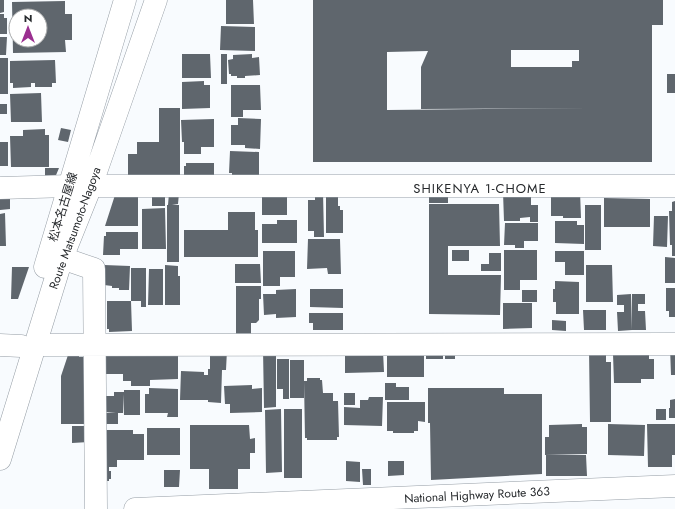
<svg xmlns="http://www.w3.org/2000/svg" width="675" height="509" font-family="Jost,'Noto Sans JP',sans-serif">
<rect width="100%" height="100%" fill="#f8fbfe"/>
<!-- building -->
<path fill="#5f666d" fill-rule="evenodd" d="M 0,0 L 4,0 L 4,12 L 0,13 Z
M 226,0 L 253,0 L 254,24 L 226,24 Z
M 313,0 L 663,0 L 663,25 L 652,25 L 652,162 L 313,162 ZM 511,50 L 579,50 L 579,61 L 572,61 L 572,67 L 511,67 ZM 428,51 L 421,67 L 421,109 L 595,108 L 387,110 L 387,52 Z
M 65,1 L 65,14 L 72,14 L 72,40 L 65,40 L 66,52 L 13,53 L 12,2 ZM 16,16 L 40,16 L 40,40 L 16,40 Z
M 0,14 L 4,14 L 4,18 L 7,18 L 7,34 L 0,34 Z
M 221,26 L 255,27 L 255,51 L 220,50 Z
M 0,37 L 7,37 L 6,55 L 0,55 Z
M 182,54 L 210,54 L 211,78 L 182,78 Z
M 221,54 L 227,54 L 227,84 L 221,84 Z
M 252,54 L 252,58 L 259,57 L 260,75 L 245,76 L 245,78 L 237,78 L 237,76 L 231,76 L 231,74 L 229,74 L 228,60 L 233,59 L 233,55 Z
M 0,58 L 8,58 L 8,94 L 0,94 Z
M 55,60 L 56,83 L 52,83 L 52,87 L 35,87 L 35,83 L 31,83 L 31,87 L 13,88 L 13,83 L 10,83 L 10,61 Z
M 667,74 L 675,74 L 675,93 L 667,93 Z
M 204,81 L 204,85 L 210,85 L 210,108 L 182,109 L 182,82 Z
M 231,85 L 260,85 L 261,110 L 243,110 L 243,117 L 231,117 Z
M 41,93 L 42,122 L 11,122 L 10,94 Z
M 0,104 L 7,104 L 7,114 L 0,114 Z
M 159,108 L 180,108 L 180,175 L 128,175 L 128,154 L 137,154 L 137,142 L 159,142 Z
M 238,118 L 261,119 L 260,149 L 245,148 L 245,145 L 231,145 L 231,125 L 238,125 Z
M 214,119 L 214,147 L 201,147 L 201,154 L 184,154 L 184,142 L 182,142 L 181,120 Z
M 61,128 L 71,130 L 68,142 L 58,140 Z
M 45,129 L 45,135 L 49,135 L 49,167 L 11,167 L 10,136 L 23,136 L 23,130 Z
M 0,142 L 8,142 L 8,166 L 0,166 Z
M 230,151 L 259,152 L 259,178 L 232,175 L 232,173 L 229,173 Z
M 186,163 L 214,163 L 214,179 L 184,179 L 184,166 L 186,166 Z
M 45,168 L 59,168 L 54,180 L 45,180 Z
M 580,191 L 581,218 L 563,218 L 563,216 L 551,216 L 551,197 Z
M 152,192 L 165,192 L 165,206 L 152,206 Z
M 323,192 L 324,237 L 314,237 L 314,231 L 308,231 L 308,200 L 315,200 L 315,193 Z
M 429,192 L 448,192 L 448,203 L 429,203 Z
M 503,192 L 531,192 L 531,205 L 538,205 L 538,222 L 530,222 L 530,217 L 520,218 L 520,221 L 504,221 Z
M 169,193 L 179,193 L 178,204 L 172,205 L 179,205 L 179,262 L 167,262 L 167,205 L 168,205 Z
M 262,194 L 287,194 L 287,215 L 262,215 Z
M 0,195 L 10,195 L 10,209 L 0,210 Z
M 115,195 L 138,195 L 138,226 L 105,226 Z
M 326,195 L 338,195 L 338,206 L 340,206 L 340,210 L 343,210 L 343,233 L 326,233 Z
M 604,198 L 650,199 L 650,227 L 604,227 Z
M 675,201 L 675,256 L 672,256 L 672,245 L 670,245 L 669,211 L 672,211 L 672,202 Z
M 429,204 L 499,204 L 500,246 L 448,246 L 448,275 L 501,275 L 500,315 L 429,314 Z
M 585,205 L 601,205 L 601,250 L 585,250 Z
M 165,208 L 166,249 L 142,249 L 142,209 Z
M 228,212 L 255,212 L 255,230 L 258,230 L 258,257 L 184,257 L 184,230 L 228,230 Z
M 5,213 L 6,246 L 0,246 L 0,214 Z
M 654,216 L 668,216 L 667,247 L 653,246 Z
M 277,220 L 297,220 L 297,243 L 262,243 L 262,224 L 277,224 Z
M 555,221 L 577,221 L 577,225 L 584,225 L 584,244 L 555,243 Z
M 505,223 L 538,223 L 538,241 L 524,241 L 524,248 L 515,248 L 515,245 L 504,245 Z
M 106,232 L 138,232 L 138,249 L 120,249 L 120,255 L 103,255 L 104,236 L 106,236 Z
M 308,239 L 340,239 L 341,274 L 328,274 L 327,268 L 307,269 Z
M 452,250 L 469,250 L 469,261 L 452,261 Z
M 504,250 L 537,250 L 537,280 L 520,280 L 520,290 L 504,290 Z
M 263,251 L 295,251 L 295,277 L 280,277 L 280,286 L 263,286 Z
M 555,251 L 584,251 L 584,275 L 565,275 L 565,262 L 555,262 Z
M 489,253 L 501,253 L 501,271 L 481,271 L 481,264 L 489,264 Z
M 665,257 L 675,258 L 675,283 L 665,283 Z
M 235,264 L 260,264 L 261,283 L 235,283 Z
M 104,265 L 130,266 L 129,290 L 119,290 L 119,288 L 112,288 L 112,286 L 104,285 Z
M 165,265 L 178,266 L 178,276 L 180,276 L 180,305 L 165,305 Z
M 586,265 L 612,265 L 613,302 L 586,302 Z
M 12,267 L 29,267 L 18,299 L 11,299 Z
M 131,268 L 146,268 L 146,307 L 141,307 L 141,301 L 131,301 Z
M 149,269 L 163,269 L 163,305 L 148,305 Z
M 555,281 L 579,282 L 579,314 L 556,314 L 556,302 L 553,302 L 553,289 L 555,289 Z
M 236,286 L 261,286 L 261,299 L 259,299 L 259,320 L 256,323 L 251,323 L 251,336 L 236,336 Z
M 666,288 L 675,288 L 675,317 L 669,317 L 669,311 L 666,311 Z
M 296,289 L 296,317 L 276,318 L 276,314 L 264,315 L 263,294 L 276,294 L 276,290 Z
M 310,289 L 343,289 L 343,308 L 310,307 Z
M 522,290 L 537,290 L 537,302 L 522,302 Z
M 631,294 L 632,330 L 618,331 L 617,312 L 624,312 L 624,305 L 617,305 L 617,295 Z
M 632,294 L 645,294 L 645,304 L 638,304 L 638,311 L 645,311 L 646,330 L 632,330 Z
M 107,301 L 131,301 L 132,331 L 109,332 L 109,329 L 107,329 Z
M 503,303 L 532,303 L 532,328 L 503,329 Z
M 583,310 L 606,310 L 606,330 L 584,330 Z
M 309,313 L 343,313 L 343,330 L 313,330 L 313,323 L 309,323 Z
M 552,320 L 566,321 L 566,331 L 552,330 Z
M 426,347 L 443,347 L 443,359 L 426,359 Z
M 670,347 L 675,347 L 675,375 L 671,375 Z
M 101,349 L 178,352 L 178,379 L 150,380 L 150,386 L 131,386 L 131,381 L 123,381 L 123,374 L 101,374 Z
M 210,349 L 227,350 L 226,370 L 222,370 L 221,403 L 208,402 L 208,400 L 180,400 L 181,371 L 204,372 L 204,375 L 208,375 L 208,369 L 210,369 Z
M 263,349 L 276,349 L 276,407 L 264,408 Z
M 455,349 L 455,359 L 445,359 L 445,350 Z
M 589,349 L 606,349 L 606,362 L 611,362 L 611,422 L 590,422 Z
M 383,351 L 384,372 L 345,373 L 345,355 Z
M 387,352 L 424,352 L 424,377 L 387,377 Z
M 613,354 L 649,354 L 649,359 L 654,359 L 654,379 L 641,379 L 641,383 L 614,383 Z
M 68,355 L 79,355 L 79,357 L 88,357 L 88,424 L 61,424 L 61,376 Z
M 277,359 L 289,359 L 289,399 L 283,399 L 283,389 L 277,389 Z
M 290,360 L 304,360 L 304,398 L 290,398 Z
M 307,378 L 320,378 L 320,380 L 322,380 L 323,393 L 333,393 L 333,401 L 338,401 L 339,437 L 337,437 L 337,440 L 307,440 L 307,438 L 305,438 L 304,381 L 307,381 Z
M 385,383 L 396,383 L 396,387 L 409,387 L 409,400 L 385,400 Z
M 252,385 L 252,389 L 262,388 L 262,412 L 230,413 L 230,404 L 225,404 L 224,386 Z
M 149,388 L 178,389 L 178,417 L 167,417 L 168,413 L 145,413 L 145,394 L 149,394 Z
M 428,388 L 504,388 L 504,394 L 542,394 L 542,474 L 431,480 L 430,423 L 428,423 Z
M 124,390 L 140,390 L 140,415 L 124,415 L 123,394 L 123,413 L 118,413 L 118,424 L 102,424 L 102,413 L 116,413 L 104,412 L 104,396 L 114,396 L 114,392 L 124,392 Z
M 344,393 L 355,393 L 355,405 L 344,405 Z
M 369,397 L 383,397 L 382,426 L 344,425 L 344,407 L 360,408 L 360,400 L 368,400 Z
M 675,399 L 675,408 L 670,408 L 670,400 Z
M 387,402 L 425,402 L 425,422 L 418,421 L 418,431 L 414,431 L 414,433 L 393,433 L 393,431 L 387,431 Z
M 669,408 L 675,408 L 675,418 L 669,418 Z
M 281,409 L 282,472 L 266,473 L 265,410 Z
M 284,409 L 302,409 L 302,478 L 284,478 Z
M 656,409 L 666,409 L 666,420 L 656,420 Z
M 582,424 L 582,427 L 587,427 L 587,454 L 545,455 L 545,437 L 549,437 L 549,425 Z
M 608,424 L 645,425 L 644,456 L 608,455 Z
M 647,424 L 675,424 L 675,455 L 672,455 L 672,467 L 648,467 Z
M 190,425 L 249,425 L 250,439 L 255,438 L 255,453 L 250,453 L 250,469 L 238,469 L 238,489 L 209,489 L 209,469 L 190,469 Z
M 72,426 L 88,426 L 89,442 L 72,443 Z
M 147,428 L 180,428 L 180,455 L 147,455 Z
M 103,430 L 133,430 L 133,434 L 144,434 L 144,460 L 117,460 L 117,467 L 103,467 Z
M 546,455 L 586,455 L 587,476 L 546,476 Z
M 346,461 L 360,462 L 360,482 L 346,481 Z
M 388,461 L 404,461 L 404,475 L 388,476 Z
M 103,467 L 109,467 L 109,471 L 111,471 L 111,479 L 109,479 L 109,481 L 103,481 Z
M 362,469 L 371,469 L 371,485 L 363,485 Z
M 164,470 L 180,470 L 179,487 L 164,487 Z"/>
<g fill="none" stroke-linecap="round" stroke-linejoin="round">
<defs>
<path id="minor" d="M 91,186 L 675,186
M 0,188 L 69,186
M 62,258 L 94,269 L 96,509
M 0,345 L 21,346
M 35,345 L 675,344"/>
<path id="major" d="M 45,267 L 125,0
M 0,459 L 62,258 L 91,186 L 156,0"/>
<path id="highway" d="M 135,509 L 675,486"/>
</defs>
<!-- minor casing -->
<use href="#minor" stroke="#969ea6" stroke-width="23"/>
<!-- major casing -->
<use href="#major" stroke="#969ea6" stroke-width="23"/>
<!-- highway casing -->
<use href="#highway" stroke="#969ea6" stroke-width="23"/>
<!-- minor -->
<use href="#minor" stroke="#fff" stroke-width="22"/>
<!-- major -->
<use href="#major" stroke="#fff" stroke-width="22"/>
<!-- highway -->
<use href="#highway" stroke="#fff" stroke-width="22"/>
</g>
<g text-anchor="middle" stroke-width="4" stroke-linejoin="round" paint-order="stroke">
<!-- street labels -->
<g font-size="12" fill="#25282b" stroke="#fff">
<text transform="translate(63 207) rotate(-73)" y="4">松本名古屋線</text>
<text transform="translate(75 228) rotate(-70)" y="4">Route Matsumoto-Nagoya</text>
<text transform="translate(477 495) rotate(-3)" y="4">National Highway Route 363</text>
</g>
<!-- neighbourhood labels -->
<g font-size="13" letter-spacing="1" fill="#25282b" stroke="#fff">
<text x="480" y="193">SHIKENYA 1-CHOME</text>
</g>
</g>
<!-- north arrow -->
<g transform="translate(28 28)"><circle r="19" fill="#ffffff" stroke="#a8a9aa"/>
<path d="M0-3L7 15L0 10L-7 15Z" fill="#9b2f90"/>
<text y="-6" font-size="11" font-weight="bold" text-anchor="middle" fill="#25282b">N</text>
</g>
</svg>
